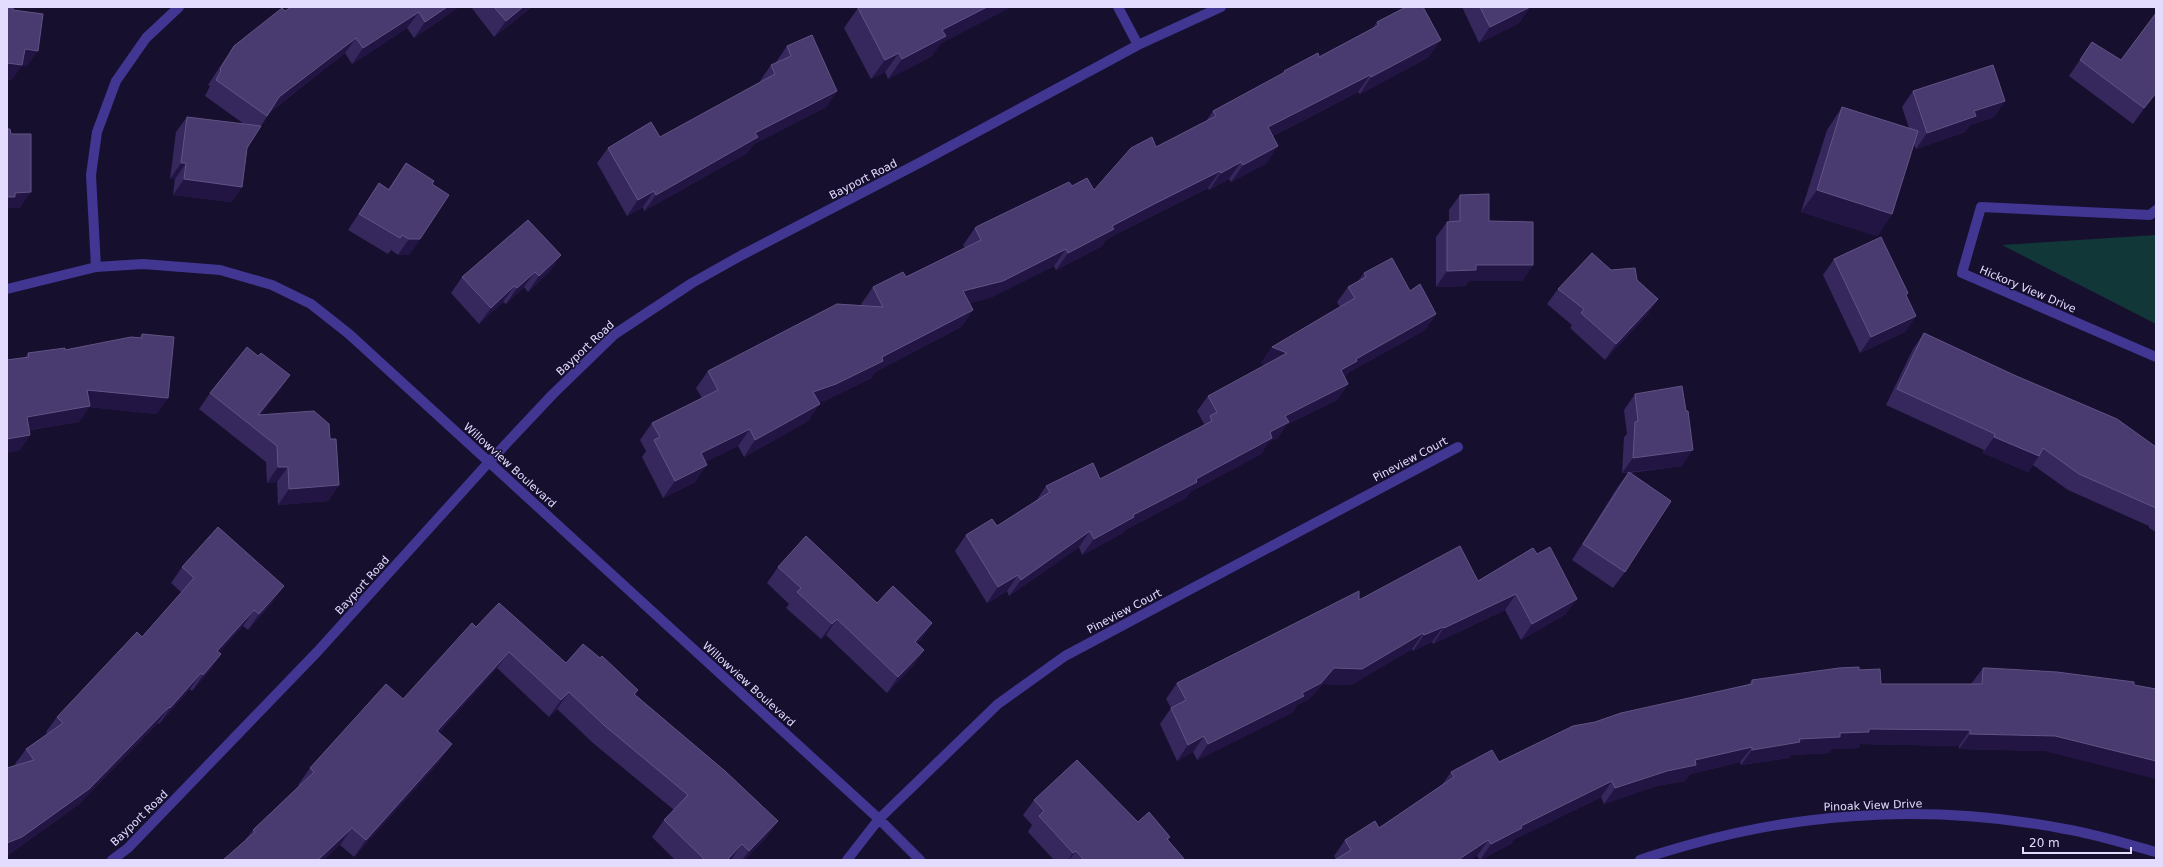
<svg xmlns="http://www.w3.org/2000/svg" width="2163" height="867" font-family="'DejaVu Sans',sans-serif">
<rect width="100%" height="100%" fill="#170f2e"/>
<!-- green -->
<path fill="#123738" d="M 2156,235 L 2156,324 L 2002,245 Z"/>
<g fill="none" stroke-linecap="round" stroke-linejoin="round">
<!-- street -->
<path stroke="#413691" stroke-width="10" d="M 1118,7 L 1138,45
M 2156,210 L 2150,215 L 1981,207 L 1962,273 L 2156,357
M 96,267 L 91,175 L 97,132 L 116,81 L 146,38 L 179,7
M 7,289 L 96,267 L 143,264 L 220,270 L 272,285 L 311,304 L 349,334 L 879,819 L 920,860
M 112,860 L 128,848 L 318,651 L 489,462 L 553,394 L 615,334 L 692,283 L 742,255 L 921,162 L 1138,45 L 1221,7
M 847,860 L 879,819 L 998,704 L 1065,656 L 1458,447
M 1640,860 C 1656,854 1674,849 1692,844 C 1813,810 1941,805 2065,829 C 2096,834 2126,844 2156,852"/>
</g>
<!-- wall -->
<path fill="#36275d" d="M 300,7 L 459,7 L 414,38 L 407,28 L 352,64 L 345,53 L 270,112 L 261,126 L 247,148 L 242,187 L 231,202 L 173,195 L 175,179 L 170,179 L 176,132 L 187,117 L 244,124 L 205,96 L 210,86 L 208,85 L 223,62 L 234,46 L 285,11 L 298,8 Z
M 471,7 L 532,7 L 494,37 Z
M 1462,7 L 1530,7 L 1519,23 L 1479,43 Z
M 858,8 L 940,44 L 932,56 L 888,79 L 885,72 L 871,79 L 844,28 Z
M 1377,22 L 1429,57 L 1360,94 L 1358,92 L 1273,136 L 1267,163 L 1231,182 L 1229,179 L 1209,190 L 1208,188 L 1142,221 L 1107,239 L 1102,246 L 1056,270 L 1054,266 L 992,297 L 970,303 L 973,310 L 961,327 L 875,372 L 871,378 L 824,401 L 819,402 L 808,421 L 744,457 L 738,446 L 705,462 L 695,482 L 663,498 L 642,457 L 646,451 L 640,440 L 652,423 L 702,398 L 696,388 L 708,371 L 862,306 L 861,304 L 873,287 L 906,277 L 965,248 L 963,245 L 975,228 L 1072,186 L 1094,190 L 1156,147 L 1206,121 L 1213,111 L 1282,74 L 1284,71 L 1319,57 L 1372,29 Z
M 2092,42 L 2156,93 L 2133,124 L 2069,76 Z
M 787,46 L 837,91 L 826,107 L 754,144 L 747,153 L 644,211 L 643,207 L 627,216 L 597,163 L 608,148 L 660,137 L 761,82 L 760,81 L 771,65 L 776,63 L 776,62 Z
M 1913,91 L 2005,101 L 1994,117 L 1970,125 L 1965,132 L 1916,149 L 1914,144 L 1892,214 L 1877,236 L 1801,212 L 1827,130 L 1842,107 L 1909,128 L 1902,107 Z
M 406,163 L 432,184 L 420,239 L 409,255 L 398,255 L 391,250 L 388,254 L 348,230 L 379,183 L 388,189 Z
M 1460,195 L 1489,221 L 1533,265 L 1522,281 L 1469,281 L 1465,286 L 1436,287 L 1436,237 L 1447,222 L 1449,221 L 1449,210 Z
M 561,255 L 550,271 L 528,292 L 524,287 L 506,304 L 503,302 L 479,324 L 451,293 L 462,277 Z
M 1834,259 L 1906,296 L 1916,316 L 1905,332 L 1860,353 L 1823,275 Z
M 1611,270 L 1637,280 L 1658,299 L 1647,315 L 1605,360 L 1570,328 L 1572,325 L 1547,304 L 1558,289 Z
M 1364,273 L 1410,291 L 1436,314 L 1425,330 L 1349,372 L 1345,377 L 1348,384 L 1337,400 L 1286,425 L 1278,438 L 1269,442 L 1261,454 L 1190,492 L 1186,498 L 1125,530 L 1123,533 L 1082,555 L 1079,547 L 1009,596 L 1007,591 L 987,603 L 955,551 L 966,535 L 997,526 L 1036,501 L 1046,486 L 1100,479 L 1202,427 L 1204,424 L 1197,411 L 1208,396 L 1265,365 L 1261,363 L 1272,347 L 1340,307 L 1337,302 L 1348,287 L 1358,281 Z
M 1924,333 L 2156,447 L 2156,532 L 2149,528 L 2149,526 L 2068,490 L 2033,465 L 2028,472 L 1983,453 L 1984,450 L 1886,405 L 1913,349 Z
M 142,334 L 157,414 L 89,407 L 79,422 L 30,430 L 30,435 L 19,451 L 25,358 L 28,353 L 65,350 L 139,338 Z
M 258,356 L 290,375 L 279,391 L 260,415 L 330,439 L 339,485 L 328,501 L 278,505 L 277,482 L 267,483 L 266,462 L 199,409 L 210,393 Z
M 1635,394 L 1682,466 L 1629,473 L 1625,572 L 1613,588 L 1572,560 L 1617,488 L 1628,473 L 1622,473 L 1624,437 L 1627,434 L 1624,410 Z
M 1533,548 L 1566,614 L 1521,640 L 1505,610 L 1433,644 L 1432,642 L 1413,651 L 1412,649 L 1351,685 L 1323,684 L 1309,699 L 1297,705 L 1293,712 L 1197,760 L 1193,752 L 1177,761 L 1160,724 L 1171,708 L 1166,699 L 1177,683 L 1359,600 L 1478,581 Z
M 182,567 L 273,602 L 248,630 L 243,626 L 219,652 L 221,654 L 210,670 L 192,691 L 190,689 L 159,724 L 158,723 L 78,805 L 11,853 L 7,855 L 7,768 L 16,766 L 15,764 L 26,749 L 47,734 L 46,732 L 57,717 L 142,637 L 182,593 L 171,583 Z
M 778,567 L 932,623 L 921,639 L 917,643 L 924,650 L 913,666 L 887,693 L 826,635 L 821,639 L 786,608 L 789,604 L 767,583 Z
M 476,627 L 566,663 L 600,658 L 638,690 L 635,695 L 778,821 L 766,838 L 744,860 L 675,860 L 652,837 L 664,820 L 674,810 L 593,743 L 557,709 L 549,717 L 497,668 L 439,732 L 440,761 L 354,857 L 340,845 L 245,840 L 253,830 L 299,786 L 298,785 L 310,768 L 403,699 Z
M 1983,668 L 2044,751 L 1959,749 L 1959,746 L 1860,744 L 1858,748 L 1832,749 L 1829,753 L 1791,755 L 1789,758 L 1741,765 L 1740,762 L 1690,774 L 1685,781 L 1656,786 L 1604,804 L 1601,797 L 1513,840 L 1511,844 L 1480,860 L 1477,856 L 1336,860 L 1334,856 L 1345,840 L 1379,828 L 1442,785 L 1451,772 L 1499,762 L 1595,722 L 1749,684 L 1752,680 L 1859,670 L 1881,684 L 1971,684 Z
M 1034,800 L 1138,822 L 1170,837 L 1168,840 L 1185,860 L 1054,860 L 1028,832 L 1032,825 L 1023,815 Z"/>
<!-- shaded-wall -->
<path fill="#221543" d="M 447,7 L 459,7 L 414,38 L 425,22 Z
M 523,7 L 532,7 L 494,37 L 506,21 Z
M 987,7 L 1012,7 L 940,44 L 932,56 L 888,79 L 902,59 L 942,30 Z
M 1530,7 L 1519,23 L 1479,43 L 1490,27 Z
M 419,12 L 407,28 L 352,64 L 363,48 Z
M 356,38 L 345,53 L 268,113 L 279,97 Z
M 1441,40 L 1429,57 L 1360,94 L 1371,77 Z
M 25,49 L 38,51 L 27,66 L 22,66 L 11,81 L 7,80 L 7,63 Z
M 899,53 L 885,72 L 871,79 L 885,60 Z
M 1370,75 L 1358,92 L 1257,144 L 1268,127 Z
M 837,91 L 826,107 L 754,144 L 747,153 L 644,211 L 656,195 L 755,133 Z
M 2156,93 L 2150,102 L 2133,124 L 2144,108 Z
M 2005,101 L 1994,117 L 1970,125 L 1965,132 L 1916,149 L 1927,133 L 1974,111 Z
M 1278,146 L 1267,163 L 1231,182 L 1243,165 Z
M 1241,162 L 1229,179 L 1209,190 L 1221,173 Z
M 181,163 L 186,163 L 175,179 L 170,179 Z
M 1220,171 L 1208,188 L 1107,239 L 1102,246 L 1056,270 L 1068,253 L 1112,226 Z
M 184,179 L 242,187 L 231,202 L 173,195 Z
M 1817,190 L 1892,214 L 1877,236 L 1801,212 Z
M 654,191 L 643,207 L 627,216 L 638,200 Z
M 31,192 L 20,208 L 7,208 L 7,197 L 15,193 Z
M 409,239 L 420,239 L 409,255 L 398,255 Z
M 1066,249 L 1054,266 L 992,297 L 952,308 L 963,291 Z
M 561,255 L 550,271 L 528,292 L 539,276 Z
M 1476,265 L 1533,265 L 1522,281 L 1469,281 L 1465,286 L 1436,287 L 1447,271 Z
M 535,272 L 524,287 L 506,304 L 517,288 Z
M 514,286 L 503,302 L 479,324 L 491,308 Z
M 1658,299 L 1647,315 L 1605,360 L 1616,344 Z
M 973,310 L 961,327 L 875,372 L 871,378 L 824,401 L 801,409 L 813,392 Z
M 1436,314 L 1425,330 L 1349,372 L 1346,377 L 1329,386 L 1341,370 L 1356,359 Z
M 1916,316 L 1905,332 L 1860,353 L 1871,337 Z
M 1272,347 L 1287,353 L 1276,369 L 1261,363 Z
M 290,375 L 279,391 L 251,426 L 258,415 Z
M 1348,384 L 1337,400 L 1286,425 L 1278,438 L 1269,442 L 1261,454 L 1190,492 L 1186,498 L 1125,530 L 1123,533 L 1082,555 L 1094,539 L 1133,515 L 1196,479 L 1270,432 L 1285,416 Z
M 87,390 L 168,398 L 157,414 L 89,407 L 79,422 L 16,432 L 27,417 Z
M 820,404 L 808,421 L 744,457 L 755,440 Z
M 750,429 L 738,446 L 689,470 L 701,453 Z
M 30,435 L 19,451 L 7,453 L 7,439 Z
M 1994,437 L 2039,456 L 2028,472 L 1983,453 Z
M 1693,450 L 1682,466 L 1622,473 L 1633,458 Z
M 707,465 L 695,482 L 663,498 L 675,481 Z
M 278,467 L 288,467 L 277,482 L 267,483 Z
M 339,485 L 328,501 L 278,505 L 289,489 Z
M 1090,531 L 1079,547 L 1009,596 L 1021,580 Z
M 1018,575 L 1007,591 L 987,603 L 998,587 Z
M 284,586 L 273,602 L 248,630 L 259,614 Z
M 1516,594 L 1505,610 L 1433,644 L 1444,628 Z
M 1577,599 L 1566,614 L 1521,640 L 1532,624 Z
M 254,610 L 243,626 L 206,666 L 217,651 Z
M 837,619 L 826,635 L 821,639 L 832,624 Z
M 932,623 L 921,639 L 904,657 L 915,642 Z
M 1443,627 L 1432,642 L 1413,651 L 1424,635 Z
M 1423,633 L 1412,649 L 1351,685 L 1323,684 L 1309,699 L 1297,705 L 1293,712 L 1197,760 L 1208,744 L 1302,693 L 1334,668 Z
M 924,650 L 913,666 L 887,693 L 898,677 Z
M 509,652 L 497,668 L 426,748 L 437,731 Z
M 221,654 L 210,670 L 192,691 L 203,675 Z
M 201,673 L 190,689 L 159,724 L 170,708 Z
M 569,692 L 557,709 L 549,717 L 561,700 Z
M 169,707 L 158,723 L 78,805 L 11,853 L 7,855 L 7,843 Z
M 1869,729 L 1970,730 L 1959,746 L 1860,744 L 1858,748 L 1832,749 L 1829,753 L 1791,755 L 1789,758 L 1741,765 L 1752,750 L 1799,739 Z
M 1970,734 L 2055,736 L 2156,761 L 2156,779 L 2044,751 L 1959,749 Z
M 1204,736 L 1193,752 L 1177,761 L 1188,745 Z
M 452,744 L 440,761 L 354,857 L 366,840 Z
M 1752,747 L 1740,762 L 1690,774 L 1685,781 L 1656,786 L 1604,804 L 1615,788 L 1695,760 Z
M 1612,781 L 1601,797 L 1513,840 L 1511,844 L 1480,860 L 1491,844 L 1521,826 Z
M 778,821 L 766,838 L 744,860 L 742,860 L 749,851 Z
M 352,828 L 340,845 L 324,860 L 318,860 Z
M 1488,840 L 1477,856 L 1471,860 L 1458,860 Z
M 742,844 L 731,860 L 727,860 Z
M 1076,851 L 1069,860 L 1068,860 L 1073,853 Z"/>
<!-- building -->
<path fill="#493a6f" stroke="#615485" d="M 7,7 L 13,7 L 13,10 L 43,14 L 38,51 L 25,49 L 22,65 L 7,63 Z
M 291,7 L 297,7 L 298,8 L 300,7 L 447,7 L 425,22 L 419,12 L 363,48 L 356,38 L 279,97 L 267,116 L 216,80 L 221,70 L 220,69 L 234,46 L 282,8 L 285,11 Z
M 494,7 L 523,7 L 506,21 Z
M 859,7 L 987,7 L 942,30 L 946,36 L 902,59 L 899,53 L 885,60 L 858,8 Z
M 1406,7 L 1423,7 L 1441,40 L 1371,77 L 1370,75 L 1268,127 L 1278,146 L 1243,165 L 1241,162 L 1221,173 L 1220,171 L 1154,204 L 1112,226 L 1114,229 L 1068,253 L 1066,249 L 1003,281 L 963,291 L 973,310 L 882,357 L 883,361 L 836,384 L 813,392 L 820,404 L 755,440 L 750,429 L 701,453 L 707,465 L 675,481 L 654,440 L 660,437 L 652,423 L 718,390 L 708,371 L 837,304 L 883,307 L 873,287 L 903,272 L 906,277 L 981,240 L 975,228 L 978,226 L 1069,182 L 1072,186 L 1087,178 L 1094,190 L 1131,148 L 1152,137 L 1156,147 L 1216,116 L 1213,111 L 1285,72 L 1284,71 L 1318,53 L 1319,57 L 1379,25 L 1377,22 Z
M 1480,7 L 1530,7 L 1490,27 Z
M 2156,13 L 2156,93 L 2144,108 L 2080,60 L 2092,42 L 2121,60 Z
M 812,35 L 837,91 L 755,133 L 758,137 L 656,195 L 654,191 L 638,200 L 608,148 L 651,122 L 660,137 L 775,74 L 771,65 L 791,56 L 787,46 Z
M 1993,65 L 2005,101 L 1974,111 L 1976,116 L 1927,133 L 1913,91 Z
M 1842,107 L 1918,131 L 1892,214 L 1817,190 Z
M 187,117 L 261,126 L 247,148 L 242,187 L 184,179 L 186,163 L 181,163 Z
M 7,129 L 10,129 L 11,134 L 31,134 L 31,192 L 15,193 L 15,197 L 7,197 Z
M 406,163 L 434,181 L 432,184 L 449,195 L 420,239 L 409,239 L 402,235 L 400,238 L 359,214 L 379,183 L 389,190 Z
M 1489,194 L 1489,221 L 1533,222 L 1533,265 L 1476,265 L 1476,270 L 1447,271 L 1447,222 L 1460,221 L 1460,195 Z
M 528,220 L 561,255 L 539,276 L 535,272 L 517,288 L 514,286 L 491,308 L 462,277 Z
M 1881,237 L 1908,293 L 1906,295 L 1916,316 L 1871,337 L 1834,259 Z
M 1592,253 L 1611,270 L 1635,268 L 1637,280 L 1658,299 L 1616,344 L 1581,313 L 1584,309 L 1558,289 Z
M 1392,258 L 1410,291 L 1420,284 L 1436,314 L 1356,359 L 1357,361 L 1341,370 L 1348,384 L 1285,416 L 1289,422 L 1270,432 L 1272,438 L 1196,479 L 1197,482 L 1133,515 L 1134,517 L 1094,539 L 1090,531 L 1021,580 L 1018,575 L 998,587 L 966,535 L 992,519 L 997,526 L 1050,492 L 1046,486 L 1093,463 L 1100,479 L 1212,421 L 1210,416 L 1217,412 L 1208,396 L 1287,353 L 1272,347 L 1355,298 L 1348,287 L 1366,277 L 1364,273 Z
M 1924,333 L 2014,375 L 2117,419 L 2156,447 L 2156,508 L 2079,474 L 2043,448 L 2039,456 L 1994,437 L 1995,434 L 1897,389 Z
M 142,334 L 174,337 L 168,398 L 87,390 L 90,406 L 27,417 L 30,435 L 7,439 L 7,360 L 29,357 L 28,353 L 65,348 L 65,350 L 131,337 L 142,338 Z
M 247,347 L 258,356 L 261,353 L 290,375 L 258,415 L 314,411 L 329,424 L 330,439 L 336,439 L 339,485 L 289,489 L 288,467 L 278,467 L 277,446 L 210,393 Z
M 1682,386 L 1686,411 L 1688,411 L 1693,450 L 1633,458 L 1635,422 L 1638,421 L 1635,394 Z
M 1629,472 L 1671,501 L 1625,572 L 1583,544 Z
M 218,527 L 284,586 L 259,614 L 254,610 L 217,651 L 221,654 L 203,675 L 201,673 L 170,708 L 169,707 L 89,789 L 22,837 L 7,843 L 7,768 L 34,760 L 26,749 L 63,723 L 57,717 L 137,632 L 142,637 L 194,578 L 182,567 Z
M 806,536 L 877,603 L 893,586 L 932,623 L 915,642 L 924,650 L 898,677 L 837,619 L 832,624 L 797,592 L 801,588 L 778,567 Z
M 1460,546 L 1478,581 L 1533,548 L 1537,554 L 1550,547 L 1577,599 L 1532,624 L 1516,594 L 1444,628 L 1443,627 L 1424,635 L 1423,633 L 1362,669 L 1334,668 L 1321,683 L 1302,693 L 1304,696 L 1208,744 L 1204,736 L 1188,745 L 1171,708 L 1186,700 L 1177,683 L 1359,591 L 1359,600 Z
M 499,603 L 566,663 L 583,644 L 600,658 L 602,656 L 638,690 L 634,694 L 725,771 L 778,821 L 749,851 L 742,844 L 727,860 L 705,860 L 664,820 L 688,795 L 605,726 L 569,692 L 561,700 L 509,652 L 437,731 L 452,744 L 366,840 L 352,828 L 318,860 L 223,860 L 255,832 L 253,830 L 314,772 L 310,768 L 386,684 L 403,699 L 472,623 L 476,627 Z
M 1859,667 L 1859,670 L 1880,669 L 1881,684 L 1982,684 L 1983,668 L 1987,668 L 2057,672 L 2134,682 L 2134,685 L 2156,689 L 2156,761 L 2055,736 L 1970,734 L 1970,730 L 1869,729 L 1869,732 L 1840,733 L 1840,737 L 1799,739 L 1800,742 L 1752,750 L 1752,747 L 1695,760 L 1696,765 L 1667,771 L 1615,788 L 1612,781 L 1521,826 L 1522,828 L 1491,844 L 1488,840 L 1458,860 L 1335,860 L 1351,850 L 1345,840 L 1375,821 L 1379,828 L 1454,777 L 1451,772 L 1492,750 L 1499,762 L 1573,726 L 1595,722 L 1621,713 L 1752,684 L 1752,680 L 1839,668 Z
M 1077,760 L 1138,822 L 1149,812 L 1170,837 L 1167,839 L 1185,860 L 1084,860 L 1076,851 L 1073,853 L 1039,816 L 1044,811 L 1034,800 Z"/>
<g text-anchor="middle" stroke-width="3" stroke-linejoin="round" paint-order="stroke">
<!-- street labels -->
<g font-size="11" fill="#e3dcff" stroke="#170f2e">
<text transform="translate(863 179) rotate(-27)" y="4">Bayport Road</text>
<text transform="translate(2028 289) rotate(23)" y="4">Hickory View Drive</text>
<text transform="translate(585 348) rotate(-43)" y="4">Bayport Road</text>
<text transform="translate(1410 459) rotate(-28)" y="4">Pineview Court</text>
<text transform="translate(510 465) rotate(42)" y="4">Willowview Boulevard</text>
<text transform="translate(362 585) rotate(-48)" y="4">Bayport Road</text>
<text transform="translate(1124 611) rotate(-28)" y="4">Pineview Court</text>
<text transform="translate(749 684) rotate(42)" y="4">Willowview Boulevard</text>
<text transform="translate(1873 805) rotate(-2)" y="4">Pinoak View Drive</text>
<text transform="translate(139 818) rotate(-44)" y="4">Bayport Road</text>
</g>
</g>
<!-- border -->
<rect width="2163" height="867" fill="none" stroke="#e3dcff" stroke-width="16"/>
<!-- scale -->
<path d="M2023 847v6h108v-6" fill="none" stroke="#e3dcff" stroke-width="2"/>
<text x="2029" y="847" font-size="12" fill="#e3dcff" stroke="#170f2e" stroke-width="3" paint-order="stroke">20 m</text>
</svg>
